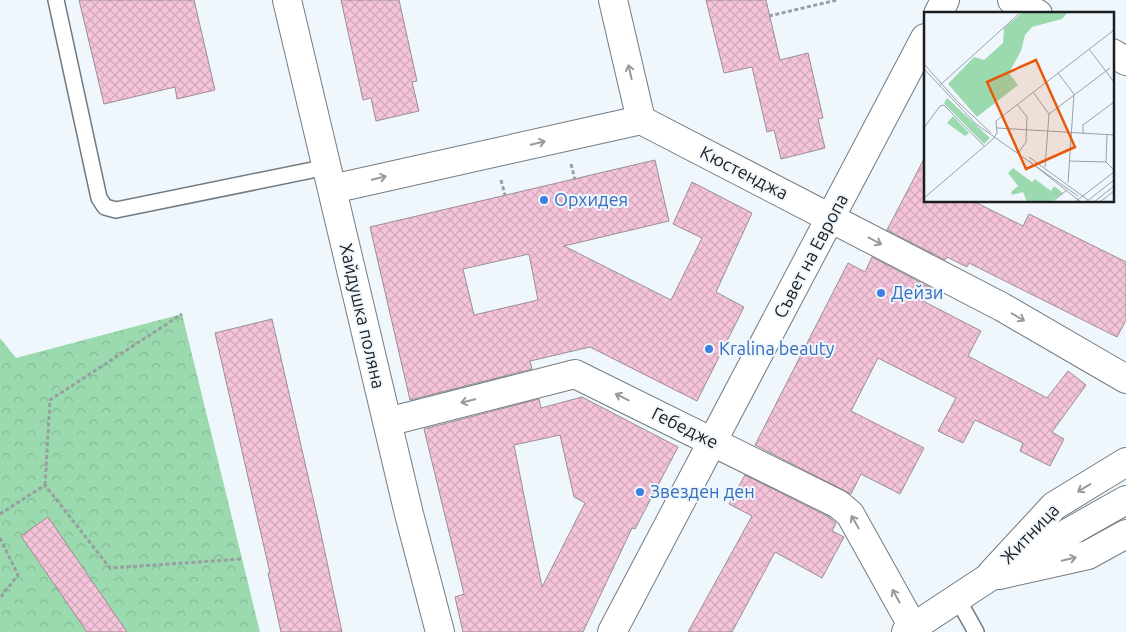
<svg xmlns="http://www.w3.org/2000/svg" width="1126" height="632" font-family="Ubuntu,sans-serif">
<defs>
<pattern id="forest-crowns" width="20" height="18" patternUnits="userSpaceOnUse" patternTransform="scale(1.25)"><rect width="20" height="18" fill="#9adaae"/><path d="M2 6a3 3 0 1 1 6 0M12 15a3 3 0 1 1 6 0" fill="none" stroke="#84bb95"/></pattern>
<pattern id="building-cross-hatch" width="8" height="8" patternUnits="userSpaceOnUse" patternTransform="scale(1.25)"><rect width="8" height="8" fill="#f6c4da"/><path d="M0 0l8 8M0 8l8-8" fill="none" stroke="#d2a8bb"/></pattern>
</defs>
<rect width="100%" height="100%" fill="#eff7fd"/>
<!-- forest -->
<path fill="url(#forest-crowns)" d="M 182,314 L 260,632 L 0,632 L 0,338 L 16,358 Z"/>
<!-- building -->
<path fill="url(#building-cross-hatch)" stroke="#9a8f93" fill-rule="evenodd" d="M 79,0 L 194,0 L 215,90 L 177,99 L 175,87 L 104,104 Z
M 341,0 L 399,0 L 417,81 L 412,82 L 419,111 L 376,121 L 371,98 L 363,100 Z
M 706,0 L 766,0 L 780,60 L 808,53 L 823,118 L 818,119 L 825,148 L 781,159 L 774,130 L 767,132 L 752,67 L 724,73 Z
M 925,157 L 925,201 L 973,201 L 1023,226 L 1029,214 L 1126,262 L 1126,320 L 1117,337 L 969,263 L 967,267 L 947,257 L 945,260 L 887,230 Z
M 655,160 L 669,221 L 564,246 L 671,300 L 702,238 L 673,224 L 692,182 L 752,213 L 716,292 L 744,307 L 697,401 L 590,347 L 530,361 L 532,369 L 410,400 L 370,227 ZM 529,254 L 538,300 L 474,315 L 463,269 Z
M 872,257 L 931,288 L 923,301 L 981,331 L 968,356 L 1047,398 L 1068,371 L 1086,385 L 1052,432 L 1064,439 L 1050,466 L 1020,451 L 1023,443 L 975,420 L 963,443 L 938,431 L 956,398 L 878,358 L 851,411 L 924,448 L 900,494 L 861,474 L 851,494 L 755,445 L 848,263 L 865,272 Z
M 272,319 L 318,520 L 342,632 L 281,632 L 268,573 L 270,573 L 215,333 Z
M 582,397 L 678,447 L 635,529 L 632,528 L 583,632 L 463,632 L 455,597 L 464,594 L 424,429 L 539,399 L 541,408 ZM 560,435 L 574,497 L 585,503 L 542,587 L 514,445 Z
M 745,475 L 829,517 L 836,523 L 832,531 L 844,537 L 822,578 L 775,552 L 732,632 L 688,632 L 752,516 L 729,504 Z
M 48,517 L 127,632 L 87,632 L 21,536 Z"/>
<g fill="none" stroke-linecap="round" stroke-linejoin="round">
<defs>
<path id="service" d="M 56,0 L 99,198 L 105,207 L 116,210 L 327,167
M 957,598 L 976,632"/>
<path id="minor" d="M 287,0 L 409,514 L 440,632
M 613,0 L 641,120
M 1012,0 L 1038,14
M 938,14 L 945,0
M 1112,53 L 1126,61
M 332,189 L 641,120 L 1002,307 L 1126,379
M 387,422 L 575,374 L 838,504 L 850,514 L 913,627
M 992,573 L 1054,506 L 1126,462
M 999,575 L 1088,555 L 1126,534
M 612,632 L 925,38"/>
<path id="tertiary" d="M 906,632 L 988,578 L 1126,500"/>
</defs>
<!-- service casing -->
<use href="#service" stroke="#737b82" stroke-width="18"/>
<!-- minor casing -->
<use href="#minor" stroke="#737b82" stroke-width="30"/>
<!-- tertiary casing -->
<use href="#tertiary" stroke="#737b82" stroke-width="30"/>
<!-- path -->
<path stroke="#989ea2" stroke-width="3" stroke-dasharray="4 2.5" stroke-linecap="butt" d="M 769,16 L 837,0
M 571,164 L 575,180
M 501,180 L 505,195
M 45,485 L 50,400 L 182,314
M 0,514 L 45,485 L 110,568 L 242,559
M 0,538 L 18,575 L 0,598"/>
<!-- service -->
<use href="#service" stroke="#fff" stroke-width="15"/>
<!-- minor -->
<use href="#minor" stroke="#fff" stroke-width="28"/>
<!-- tertiary -->
<use href="#tertiary" stroke="#fff" stroke-width="28"/>
</g>
<!-- one-way arrows -->
<defs><path id="oneway-shaft" d="M-6 0H5M1.5-3L5.5 0L1.5 3" fill="none" stroke-width="1.6" stroke-linecap="round" stroke-linejoin="round" transform="scale(1.25)"/></defs>
<g stroke="#989a9b">
<use href="#oneway-shaft" transform="translate(630 72) rotate(-103)"/>
<use href="#oneway-shaft" transform="translate(538 143) rotate(-13)"/>
<use href="#oneway-shaft" transform="translate(379 178) rotate(-13)"/>
<use href="#oneway-shaft" transform="translate(875 241) rotate(28)"/>
<use href="#oneway-shaft" transform="translate(1018 317) rotate(30)"/>
<use href="#oneway-shaft" transform="translate(622 397) rotate(-154)"/>
<use href="#oneway-shaft" transform="translate(468 401) rotate(166)"/>
<use href="#oneway-shaft" transform="translate(1084 488) rotate(149)"/>
<use href="#oneway-shaft" transform="translate(855 522) rotate(-120)"/>
<use href="#oneway-shaft" transform="translate(1069 559) rotate(-13)"/>
<use href="#oneway-shaft" transform="translate(896 596) rotate(-119)"/>
</g>
<!-- markers -->
<g fill="#3f7fe0" stroke="#eff7fd" stroke-width="2">
<circle cx="544" cy="200" r="5"/>
<circle cx="881" cy="293" r="5"/>
<circle cx="709" cy="349" r="5"/>
<circle cx="640" cy="492" r="5"/>
</g>
<g text-anchor="middle" stroke-width="4" stroke-linejoin="round" paint-order="stroke">
<!-- street labels -->
<g font-size="18" fill="#1b1e21" stroke="#eff7fd">
<text transform="translate(744 173) rotate(27)" y="6">Кюстенджа</text>
<text transform="translate(811 256) rotate(-62)" y="6">Съвет на Европа</text>
<text transform="translate(362 316) rotate(77)" y="6">Хайдушка поляна</text>
<text transform="translate(685 428) rotate(26)" y="6">Гебедже</text>
<text transform="translate(1030 534) rotate(-46)" y="6">Житница</text>
</g>
<!-- shop labels -->
<g font-size="18" fill="#366cbe" stroke="#eff7fd" text-anchor="start">
<text x="554" y="206">Орхидея</text>
<text x="891" y="299">Дейзи</text>
<text x="719" y="355">Kralina beauty</text>
<text x="650" y="498">Звезден ден</text>
</g>
</g>
<!-- overview -->
<g transform="translate(924 12)">
<rect width="190" height="190" fill="#eff7fd"/>
<path d="M 23,86 L 66,126 L 60,132 L 20,91 ZM 29,104 L 45,121 L 41,124 L 23,111 ZM 89,156 L 108,170 L 111,167 L 127,179 L 130,174 L 139,181 L 126,190 L 103,190 L 99,180 L 88,183 L 87,180 L 94,174 L 84,161 Z" fill="#9adaae"/>
<path d="M 99,0 L 144,0 L 138,7 L 108,15 L 101,23 L 97,39 L 85,61 L 94,73 L 53,105 L 24,72 L 50,45 L 60,48 L 79,31 L 80,16 Z" fill="#9adaae"/>
<path fill="none" stroke="#9aa0a5" stroke-width="1" d="M 165,37 L 190,70M 0,52 L 33,89 L 67,121M 0,57 L 52,112 L 154,184M 134,61 L 150,82 L 144,171M 15,74 L 97,0M 109,80 L 125,102 L 121,155M 93,92 L 103,105 L 102,130 L 95,140M 125,102 L 186,56M 0,116 L 16,94 L 20,93 L 61,135M 73,116 L 190,123M 159,122 L 159,113 L 190,90M 105,145 L 164,188M 105,149 L 157,190M 145,149 L 182,150 L 190,158M 182,150 L 183,123M 0,186 L 69,127 L 73,121 L 72,109 L 190,18M 128,190 L 143,178M 151,190 L 190,160M 162,190 L 190,168M 170,190 L 190,174M 176,190 L 190,179"/>
<path fill="#e8590c" fill-opacity="0.15" stroke="#e8590c" stroke-width="2.5" d="M 112,48 L 151,135 L 102,157 L 63,70 Z"/>
<rect width="190" height="190" fill="none" stroke="#1b1e21" stroke-width="2.5"/>
</g>
</svg>
